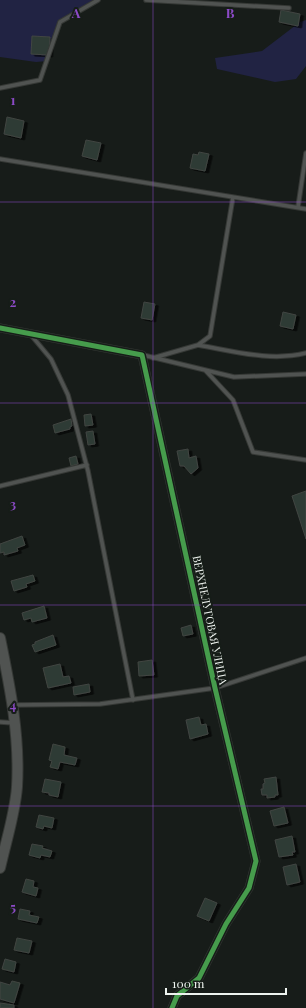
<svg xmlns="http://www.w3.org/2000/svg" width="306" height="1008" font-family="'Playfair Display',serif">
<defs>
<filter id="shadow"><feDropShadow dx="3.5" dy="2" stdDeviation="0" flood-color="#0009"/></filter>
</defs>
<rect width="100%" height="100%" fill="#171c19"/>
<!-- green -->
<path fill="#212343" d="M 0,0 L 98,0 L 60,22 L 47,61 L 36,62 L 0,57 Z
M 306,20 L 306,66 L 296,79 L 275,82 L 217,69 L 215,58 L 262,51 L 300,22 Z"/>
<!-- building -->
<path fill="#2e3b34" stroke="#414542" filter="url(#shadow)" d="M 281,10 L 300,14 L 298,26 L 279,22 Z
M 32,36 L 50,37 L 49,55 L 31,54 Z
M 7,117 L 24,121 L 21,138 L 4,134 Z
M 86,140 L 101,143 L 97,160 L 82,156 Z
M 199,152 L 209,154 L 205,171 L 190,168 L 193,154 L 198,155 Z
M 144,302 L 155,304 L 152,320 L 141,318 Z
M 283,312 L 296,315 L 293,329 L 280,326 Z
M 91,414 L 93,425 L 85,426 L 84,415 Z
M 71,419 L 72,426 L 70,427 L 70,429 L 55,433 L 53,425 Z
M 93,431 L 95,444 L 88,445 L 86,432 Z
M 188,449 L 189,458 L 196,456 L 198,468 L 191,474 L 184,466 L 180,466 L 177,451 Z
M 76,456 L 78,464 L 71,466 L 69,458 Z
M 306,491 L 306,539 L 292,496 Z
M 22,536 L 25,545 L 17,548 L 18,551 L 4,555 L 4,552 L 0,553 L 0,544 Z
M 33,575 L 35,581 L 26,584 L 27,587 L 14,591 L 11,581 Z
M 44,606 L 47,618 L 32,622 L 31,618 L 24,620 L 22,613 Z
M 191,625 L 193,634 L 183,636 L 181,628 Z
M 53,635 L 56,645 L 35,652 L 32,645 L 35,644 L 35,642 Z
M 152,660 L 154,675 L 139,676 L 138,662 Z
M 60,664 L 63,677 L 69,676 L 71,683 L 48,688 L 43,668 Z
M 89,684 L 90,692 L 74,695 L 73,687 Z
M 199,717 L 201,725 L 206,724 L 208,734 L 190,739 L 186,720 Z
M 53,744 L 65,747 L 64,755 L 77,758 L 75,765 L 60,762 L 58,769 L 50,767 L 52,761 L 49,760 Z
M 276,777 L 278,795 L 275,795 L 275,797 L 267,798 L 267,795 L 262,795 L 261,789 L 263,789 L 263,784 L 265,783 L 264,779 Z
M 45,779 L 61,782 L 58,797 L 49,795 L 49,793 L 42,792 Z
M 284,807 L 288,823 L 274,826 L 270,811 Z
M 39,815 L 54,818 L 52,828 L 44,826 L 43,829 L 36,827 Z
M 292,836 L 295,852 L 292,852 L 293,855 L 279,857 L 275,840 Z
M 32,844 L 43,846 L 42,848 L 52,851 L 50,857 L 41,855 L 40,858 L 29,855 Z
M 296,864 L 300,882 L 287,885 L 283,867 Z
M 26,879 L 34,881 L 33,887 L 38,888 L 36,896 L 22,892 Z
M 205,898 L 217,903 L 209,921 L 197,916 Z
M 20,909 L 30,911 L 29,915 L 39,917 L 37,923 L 18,919 Z
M 17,938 L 32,941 L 29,953 L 14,950 Z
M 5,959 L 16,962 L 14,972 L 2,969 Z
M 12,981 L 20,983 L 14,1003 L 0,999 L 0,982 L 10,985 Z
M 0,1003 L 14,1005 L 14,1008 L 0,1008 Z"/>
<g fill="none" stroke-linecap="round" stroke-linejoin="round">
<defs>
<path id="service" d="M 146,0 L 289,8
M 0,88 L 40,80 L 60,22 L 98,0
M 0,159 L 306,209
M 298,207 L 306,153
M 31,335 L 51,359 L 68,395 L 88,471 L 133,700
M 198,345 C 233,351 271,362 306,353
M 143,355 L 234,377 L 306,374
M 153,358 L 198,345 L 210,336 L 233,197
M 206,371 L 233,400 L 253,452 L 306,460
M 0,486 L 87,465
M 13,705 L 100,704 L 215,688 L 306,658
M 0,722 L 14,723"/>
<path id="minor" d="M 0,328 L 142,355 L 215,688 L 256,861 L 249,888 L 226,924 L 199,978 L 177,996 L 172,1008"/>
<path id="secondary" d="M 0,638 C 10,687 20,736 17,787 C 15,814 6,841 0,868"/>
</defs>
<!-- service casing -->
<use href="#service" stroke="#363936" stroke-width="5.5"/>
<!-- minor casing -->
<use href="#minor" stroke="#363936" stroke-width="9"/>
<!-- secondary casing -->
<use href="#secondary" stroke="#363936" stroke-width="12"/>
<!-- service -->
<use href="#service" stroke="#505351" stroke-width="3.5"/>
<!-- minor -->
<use href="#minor" stroke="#505351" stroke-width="7"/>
<!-- secondary -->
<use href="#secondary" stroke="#505351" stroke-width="10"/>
<defs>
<path id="cycleway" d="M 0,328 L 142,355 L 215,688 L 256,861 L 249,888 L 226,924 L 199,978 L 177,996 L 172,1008"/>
</defs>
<!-- cycleway casing -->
<use href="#cycleway" stroke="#161d18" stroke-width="8"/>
<!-- cycleway -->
<use href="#cycleway" stroke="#469c4c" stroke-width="5"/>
</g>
<!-- grid -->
<path fill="none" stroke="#8c4ac6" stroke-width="1" stroke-opacity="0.55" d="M 153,0 L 153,1008M 0,202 L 306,202M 0,403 L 306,403M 0,605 L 306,605M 0,806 L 306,806"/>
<g text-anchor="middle" stroke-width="4" stroke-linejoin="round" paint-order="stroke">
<!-- street labels -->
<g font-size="11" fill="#eef3ef" stroke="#161d18">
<text transform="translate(210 620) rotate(78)" y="4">ВЕРХНЕЛУГОВАЯ УЛИЦА</text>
</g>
</g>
<g font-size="13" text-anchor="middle" font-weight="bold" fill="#8c4ac6" stroke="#161d18" stroke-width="4" stroke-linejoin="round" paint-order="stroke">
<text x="76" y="18">A</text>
<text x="230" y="18">B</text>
<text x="13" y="105">1</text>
<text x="13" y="307">2</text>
<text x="13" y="509">3</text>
<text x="13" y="710">4</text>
<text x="13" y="912">5</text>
</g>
<!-- scale -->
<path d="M166 988v6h120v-6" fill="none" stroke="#eef3ef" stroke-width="2"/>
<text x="172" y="988" font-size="12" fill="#eef3ef" stroke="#161d18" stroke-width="3" paint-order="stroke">100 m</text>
</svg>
